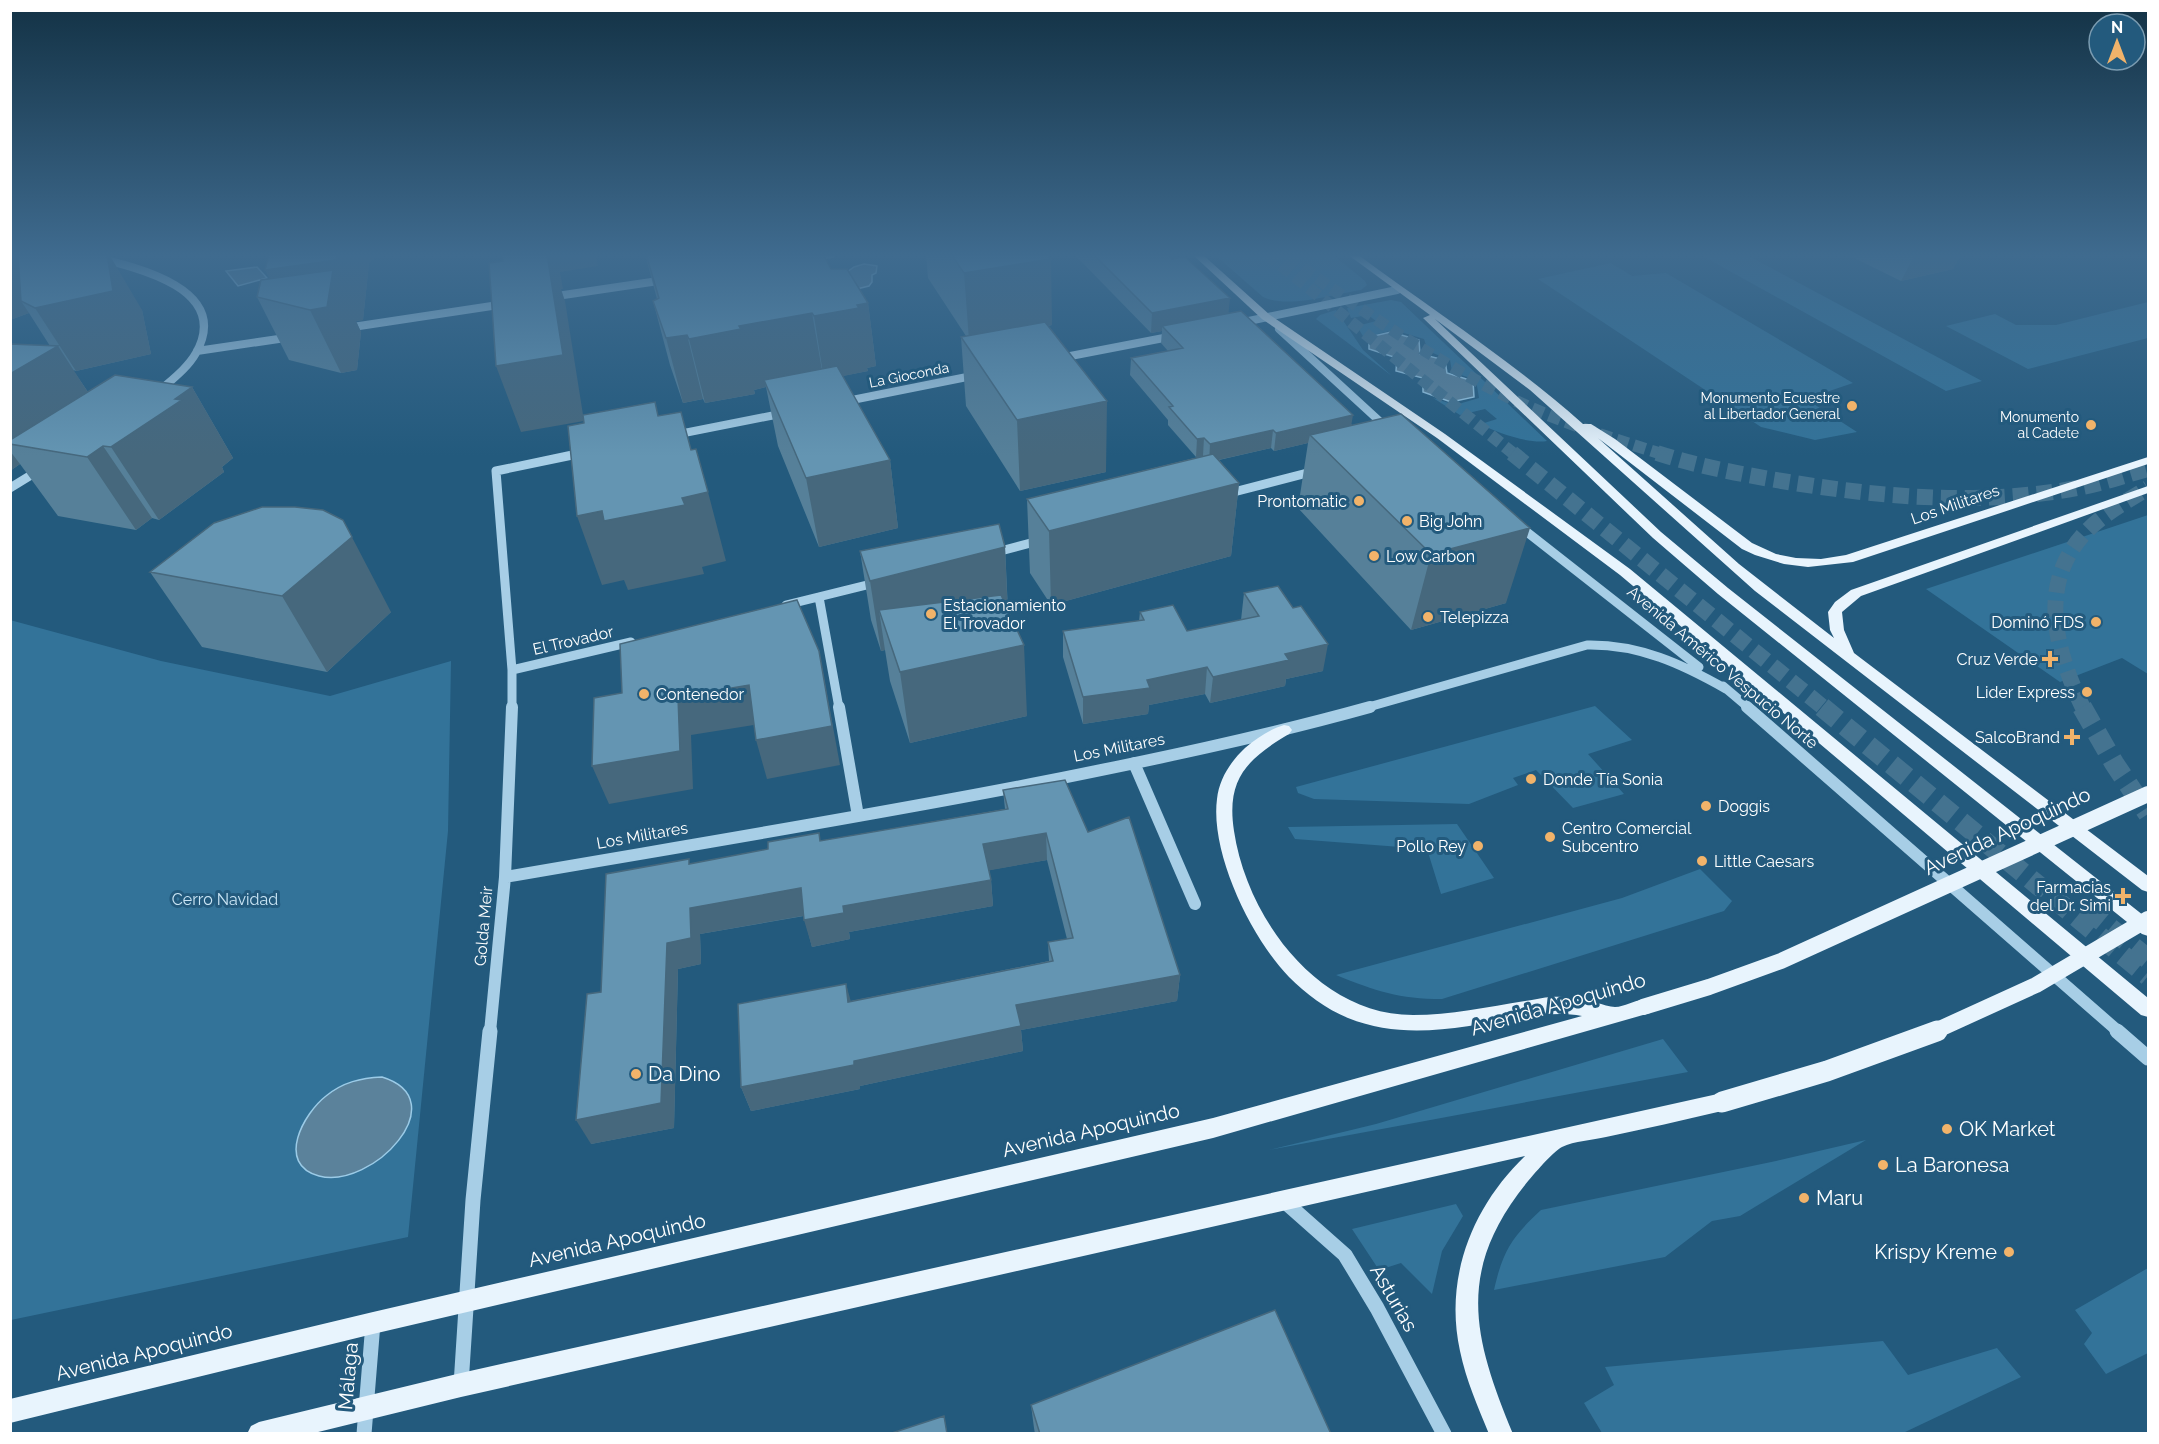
<svg xmlns="http://www.w3.org/2000/svg" width="2159" height="1444" font-family="Raleway,sans-serif">
<rect width="100%" height="100%" fill="#235a7d"/>
<!-- green -->
<path fill="#337399" d="M 1214,254 L 1332,254 L 1365,281 L 1367,285 L 1361,290 C 1334,294 1288,309 1263,297 Z
M 1699,254 L 1745,254 L 1982,381 L 1946,391 Z
M 1611,263 L 1632,276 L 1666,273 L 1853,383 L 1806,399 L 1857,432 L 1815,440 L 1761,427 L 1538,279 Z
M 1391,300 L 1401,302 L 1547,441 C 1529,444 1497,433 1481,424 L 1497,419 L 1485,409 L 1460,415 L 1433,398 L 1455,405 L 1479,398 L 1476,380 L 1452,372 L 1450,360 L 1428,351 L 1424,339 L 1394,330 L 1369,336 L 1367,343 L 1357,326 L 1376,321 L 1368,315 L 1351,318 L 1347,308 Z
M 2148,302 L 2148,338 L 2028,369 L 1946,326 L 1995,314 L 2016,325 L 2056,325 Z
M 1336,310 L 1363,350 L 1392,376 L 1316,319 L 1320,315 Z
M 2148,515 L 2148,674 L 2122,658 L 2060,682 L 1926,589 Z
M 10,620 L 161,661 L 330,696 L 451,661 L 448,831 L 408,1237 L 11,1320 Z
M 1595,706 L 1632,740 L 1588,754 L 1624,794 L 1573,808 L 1536,770 L 1513,778 L 1518,785 L 1469,804 L 1314,799 L 1298,793 L 1296,787 Z
M 1457,824 L 1494,878 L 1441,894 L 1427,849 L 1295,839 L 1288,827 Z
M 1700,869 L 1732,901 L 1724,911 L 1442,999 C 1399,999 1376,991 1336,975 L 1622,898 Z
M 1663,1039 L 1688,1072 L 1269,1150 L 1376,1124 Z
M 1866,1140 L 1740,1216 L 1712,1221 L 1665,1257 L 1494,1290 C 1503,1250 1512,1237 1541,1210 L 1776,1161 Z
M 1456,1204 L 1463,1216 L 1442,1251 L 1432,1294 L 1401,1263 L 1379,1270 L 1352,1229 Z
M 2148,1268 L 2148,1353 L 2106,1374 L 2084,1344 L 2092,1333 L 2075,1310 Z
M 1883,1341 L 1908,1375 L 1997,1348 L 2021,1377 L 1903,1433 L 1602,1433 L 1584,1403 L 1614,1385 L 1605,1367 Z"/>
<!-- water -->
<path fill="#5b829b" stroke="#9bcbe7" stroke-width="1.5" d="M 864,264 L 877,266 L 876,273 L 872,275 L 872,282 L 869,286 L 857,289 L 843,275 L 854,267 Z
M 257,267 L 267,278 L 238,286 L 226,271 Z
M 1391,332 L 1419,340 L 1420,354 L 1445,360 L 1447,373 L 1473,381 L 1474,397 L 1451,402 L 1423,392 L 1423,378 L 1396,371 L 1397,358 L 1369,349 L 1369,337 Z
M 382,1077 C 457,1100 372,1190 319,1176 C 275,1164 304,1113 326,1096 C 343,1082 361,1078 382,1077 Z"/>
<g fill="none" stroke-linecap="round" stroke-linejoin="round">
<!-- highway-tunnel-far2 -->
<path stroke="#447390" stroke-width="12" stroke-dasharray="12 6" stroke-linecap="butt" d="M 1267,254 L 1514,454
M 1288,257 C 1361,310 1435,362 1516,401 C 1563,423 1613,439 1662,454"/>
<!-- highway-tunnel-far1 -->
<path stroke="#447390" stroke-width="16" stroke-dasharray="16 8" stroke-linecap="butt" d="M 1512,453 L 1824,708
M 1657,453 C 1697,466 1740,474 1782,481 C 1879,497 1980,506 2077,488 C 2101,484 2125,475 2148,469
M 2083,708 C 2054,648 2036,578 2091,527 C 2108,511 2129,500 2148,488"/>
<!-- highway-tunnel -->
<path stroke="#447390" stroke-width="20" stroke-dasharray="20 10" stroke-linecap="butt" d="M 1822,707 L 2148,976
M 2082,707 L 2114,763 L 2148,814
M 2087,909 L 2148,959"/>
<!-- minor-far3 -->
<path stroke="#a7cee6" stroke-width="8" d="M 81,254 C 126,265 234,285 196,353 C 187,369 170,381 157,393
M 811,257 L 832,254
M 550,297 L 665,280
M 1239,323 L 1397,290
M 346,328 L 505,304
M 1279,329 L 1387,428
M 197,351 L 292,337
M 1060,358 L 1174,336
M 842,402 L 977,375
M 674,435 L 785,413
M 576,454 L 582,453"/>
<!-- minor-far2 -->
<path stroke="#a7cee6" stroke-width="9" d="M 10,488 L 41,469
M 1226,494 L 1315,471
M 1518,525 L 1699,667
M 993,553 L 1042,540
M 819,597 L 839,708
M 786,605 L 879,582
M 512,670 L 631,642
M 1723,686 L 1749,708
M 512,708 L 512,670 L 496,471 L 582,453
M 1365,708 L 1587,645 C 1639,644 1682,664 1726,689"/>
<!-- minor-far1 -->
<path stroke="#a7cee6" stroke-width="12" d="M 839,707 L 858,816
M 1747,707 L 2119,1032
M 1134,763 L 1195,904
M 505,877 C 684,846 864,817 1042,782 C 1152,760 1262,737 1370,707
M 490,1032 L 505,877 L 512,707"/>
<!-- minor -->
<path stroke="#a7cee6" stroke-width="15" d="M 2117,1031 L 2148,1058
M 1284,1201 L 1345,1255 L 1377,1308 L 1444,1434
M 461,1385 L 473,1200 L 490,1031
M 364,1434 L 373,1323"/>
<!-- major -->
<path fill="#e8f4fd" fill-rule="evenodd" d="M 1192,254 L 1202,254 L 1270,315 L 1445,434 L 1630,569 L 2148,998 L 2148,1017 L 2141,1015 L 1620,575 L 1437,438 L 1262,319 Z
M 1347,254 L 1357,254 C 1433,310 1512,361 1583,424 L 1591,424 L 1615,439 L 1752,543 L 1776,554 L 1796,558 L 1821,559 L 1846,555 L 2148,457 L 2148,464 L 1853,562 L 1808,567 L 1784,564 L 1755,555 L 1742,549 L 1598,438 L 1739,564 L 1834,638 L 1830,630 L 1828,612 L 1835,602 L 1851,590 L 2148,486 L 2148,493 L 1861,596 L 1842,612 L 1844,630 L 1854,653 L 2148,876 L 2148,892 L 2142,890 L 1755,591 L 1530,390 L 1435,319 L 1661,532 L 1728,588 L 2148,919 L 2148,936 L 2142,934 L 1718,594 L 1653,538 L 1423,318 L 1430,315 Z
M 1284,725 L 1289,726 L 1292,730 L 1289,734 C 1247,759 1226,779 1234,831 C 1247,918 1318,1015 1413,1015 C 1450,1015 1488,1007 1525,1001 C 1534,1000 1543,997 1552,997 C 1567,996 1582,999 1597,1003 C 1602,1004 1610,1007 1615,1007 C 1627,1007 1637,997 1650,1001 L 1652,1007 L 1650,1013 L 1213,1138 L 373,1334 L 10,1423 L 10,1399 L 373,1312 L 1213,1118 L 1582,1016 C 1560,1012 1541,1015 1519,1018 C 1461,1027 1405,1041 1348,1018 C 1326,1009 1306,994 1289,977 C 1251,938 1210,853 1217,799 C 1219,779 1231,761 1245,748 C 1256,739 1270,729 1284,725 Z
M 1722,1093 L 1729,1095 L 1732,1102 L 1729,1109 L 1722,1111 C 1683,1120 1645,1129 1606,1137 C 1593,1140 1574,1141 1562,1147 C 1551,1153 1526,1183 1518,1194 C 1456,1278 1476,1344 1513,1434 L 1489,1434 C 1478,1407 1466,1380 1460,1351 C 1444,1278 1472,1207 1525,1156 L 461,1397 L 310,1434 L 247,1434 L 251,1426 L 259,1422 L 461,1373 Z"/>
<!-- major-bridge-far1 -->
<path stroke="#e8f4fd" stroke-width="16" d="M 1643,1007 L 1709,987 L 1781,961 L 2148,794
M 1933,1032 L 2036,985 L 2148,919"/>
<!-- major-bridge -->
<path stroke="#e8f4fd" stroke-width="21" d="M 1722,1102 L 1827,1071 L 1937,1031"/>
</g>
<!-- wall -->
<path fill="#568099" d="M 10,254 L 142,310 L 151,354 L 76,371 L 73,370 L 88,392 L 192,387 L 233,458 L 222,467 L 224,472 L 159,520 L 152,518 L 136,530 L 58,516 L 20,464 L 10,471 L 10,344 L 50,346 L 29,313 L 10,320 Z
M 192,254 L 209,254 L 202,257 Z
M 645,254 L 831,269 L 868,303 L 876,366 L 867,368 L 868,371 L 842,376 L 890,460 L 898,528 L 819,547 L 778,446 L 766,387 L 754,390 L 755,394 L 705,403 L 703,399 L 683,403 L 670,365 L 653,301 L 657,299 Z
M 926,254 L 1047,254 L 1052,325 L 1048,326 L 1106,472 L 1020,491 L 966,406 L 961,337 L 966,336 L 928,278 Z
M 1074,254 L 1167,254 L 1229,313 L 1352,425 L 1506,603 L 1411,630 L 1298,508 L 1308,443 L 1274,451 L 1271,448 L 1219,460 L 1239,483 L 1231,556 L 1051,605 L 1030,573 L 1027,499 L 1203,456 L 1196,457 L 1168,425 L 1168,420 L 1130,375 L 1131,358 L 1168,351 L 1161,343 L 1162,331 L 1151,333 Z
M 1846,254 L 1961,254 L 1953,269 L 1901,281 Z
M 369,263 L 363,320 L 356,321 L 361,332 L 357,370 L 341,373 L 289,360 L 257,297 L 269,279 Z
M 1005,547 L 1008,611 L 1027,716 L 910,743 L 890,681 L 885,650 L 881,651 L 871,620 L 860,551 Z
M 150,572 L 391,612 L 327,672 L 202,647 Z
M 1244,593 L 1323,671 L 1286,679 L 1285,686 L 1210,703 L 1205,694 L 1149,705 L 1148,714 L 1083,724 L 1063,657 L 1063,631 L 1139,621 L 1140,612 L 1187,631 L 1241,620 Z
M 1003,790 L 1088,832 L 1180,975 L 1177,1001 L 1021,1030 L 1023,1051 L 860,1086 L 860,1089 L 751,1111 L 741,1087 L 851,1001 L 1049,961 L 1048,942 L 1067,939 L 1047,860 L 989,870 L 991,880 L 993,906 L 849,932 L 850,939 L 812,947 L 804,916 L 700,934 L 701,964 L 678,969 L 674,1128 L 591,1144 L 601,992 L 691,864 L 768,849 L 819,833 L 820,841 L 1005,809 Z
M 1031,1405 L 1331,1434 L 1035,1434 L 1034,1428 Z"/>
<!-- shaded-wall -->
<path fill="#46687d" d="M 10,254 L 109,254 L 142,310 L 151,354 L 76,371 L 35,308 L 21,301 L 29,313 L 10,320 Z
M 200,254 L 209,254 L 202,257 Z
M 337,254 L 380,254 L 369,263 L 363,320 L 356,321 L 361,332 L 357,370 L 341,373 L 310,310 L 281,302 L 265,270 Z
M 506,254 L 596,254 L 598,266 L 560,272 L 563,289 L 561,289 L 565,301 L 584,421 L 521,432 L 496,366 Z
M 1923,254 L 1961,254 L 1953,269 L 1901,281 L 1914,256 Z
M 1051,259 L 1052,325 L 969,340 L 964,273 Z
M 1230,298 L 1228,318 L 1162,326 L 1162,331 L 1151,333 L 1152,313 Z
M 868,303 L 876,366 L 867,368 L 868,371 L 824,380 L 814,316 Z
M 812,313 L 823,376 L 764,380 L 766,387 L 754,390 L 755,394 L 705,403 L 689,339 L 739,326 Z
M 687,335 L 703,399 L 683,403 L 666,338 Z
M 58,346 L 100,411 L 10,444 L 10,374 Z
M 192,387 L 233,458 L 222,467 L 224,472 L 159,520 L 111,447 Z
M 1107,401 L 1106,472 L 1020,491 L 1017,420 Z
M 1353,415 L 1350,433 L 1310,435 L 1308,443 L 1274,451 L 1276,433 Z
M 1273,430 L 1271,448 L 1209,462 L 1210,444 Z
M 1204,438 L 1203,456 L 1196,457 L 1197,439 Z
M 103,446 L 152,518 L 136,530 L 87,457 Z
M 10,451 L 20,464 L 10,471 Z
M 890,460 L 898,528 L 819,547 L 806,478 Z
M 1239,483 L 1231,556 L 1051,605 L 1049,531 Z
M 708,492 L 726,561 L 702,567 L 704,574 L 628,590 L 624,580 L 602,585 L 577,516 Z
M 343,520 L 391,612 L 327,672 L 282,596 Z
M 1530,528 L 1506,603 L 1411,630 L 1431,554 Z
M 1005,547 L 1008,617 L 879,610 L 885,650 L 881,651 L 870,581 Z
M 1328,644 L 1323,671 L 1286,679 L 1285,686 L 1210,703 L 1213,677 L 1285,654 Z
M 1024,645 L 1027,716 L 910,743 L 900,672 Z
M 819,651 L 840,765 L 767,779 L 756,740 Z
M 1207,667 L 1205,694 L 1149,705 L 1148,714 L 1083,724 L 1083,697 L 1147,680 Z
M 749,685 L 760,724 L 691,735 L 693,789 L 609,804 L 592,766 L 678,697 Z
M 1046,833 L 1047,860 L 986,871 L 983,844 Z
M 991,880 L 993,906 L 849,932 L 850,939 L 812,947 L 804,920 L 843,906 Z
M 801,888 L 808,915 L 700,934 L 701,964 L 678,969 L 674,1128 L 591,1144 L 576,1120 L 667,943 L 690,908 Z
M 1180,975 L 1177,1001 L 1021,1030 L 1023,1051 L 860,1086 L 860,1089 L 751,1111 L 741,1087 L 854,1061 L 1016,1005 Z
M 846,984 L 853,1009 L 848,1002 Z"/>
<!-- building -->
<path fill="#6495b2" stroke="#46687d" stroke-width="1.5" d="M 18,254 L 107,254 L 113,291 L 35,308 L 21,301 Z
M 269,254 L 337,254 L 336,260 L 265,270 Z
M 502,254 L 547,254 L 563,355 L 496,366 L 489,263 L 503,261 Z
M 646,254 L 823,254 L 831,269 L 847,269 L 868,303 L 857,305 L 859,308 L 814,316 L 812,313 L 739,326 L 741,329 L 689,339 L 687,335 L 666,338 L 653,301 L 659,298 Z
M 951,254 L 1047,254 L 1051,259 L 964,273 Z
M 1093,254 L 1167,254 L 1172,259 L 1185,257 L 1230,298 L 1152,313 Z
M 1909,254 L 1923,254 L 1914,256 Z
M 333,270 L 327,307 L 310,310 L 257,297 L 261,280 Z
M 1241,311 L 1353,415 L 1276,433 L 1273,430 L 1210,444 L 1204,438 L 1197,439 L 1169,407 L 1173,406 L 1131,358 L 1183,348 L 1162,326 Z
M 1045,322 L 1107,401 L 1017,420 L 961,337 Z
M 10,344 L 58,346 L 10,374 Z
M 837,366 L 890,460 L 806,478 L 764,380 Z
M 115,375 L 192,387 L 175,399 L 182,400 L 111,447 L 103,446 L 87,457 L 10,444 L 10,440 Z
M 655,402 L 658,416 L 681,412 L 691,450 L 696,449 L 708,492 L 682,498 L 685,505 L 604,521 L 602,511 L 577,516 L 568,426 L 584,423 L 583,415 Z
M 1401,414 L 1530,528 L 1431,554 L 1310,435 Z
M 1213,454 L 1239,483 L 1049,531 L 1027,499 Z
M 262,507 L 295,507 L 323,510 L 343,520 L 352,537 L 282,596 L 150,572 L 214,523 Z
M 999,524 L 1005,547 L 870,581 L 860,551 Z
M 1278,586 L 1293,608 L 1301,606 L 1328,644 L 1285,654 L 1289,660 L 1213,677 L 1207,667 L 1147,680 L 1150,688 L 1083,697 L 1063,631 L 1144,620 L 1140,612 L 1173,605 L 1187,631 L 1259,616 L 1244,593 Z
M 1001,595 L 1024,645 L 900,672 L 879,610 Z
M 797,600 L 819,651 L 832,726 L 756,740 L 749,685 L 678,697 L 680,751 L 592,766 L 594,698 L 622,693 L 620,644 Z
M 1065,780 L 1088,832 L 1129,817 L 1180,975 L 1016,1005 L 1021,1026 L 854,1061 L 854,1065 L 741,1087 L 738,1004 L 846,984 L 848,1002 L 1053,961 L 1048,942 L 1073,938 L 1046,833 L 983,844 L 991,880 L 843,906 L 844,913 L 804,920 L 801,888 L 690,908 L 691,938 L 667,943 L 661,1103 L 576,1120 L 587,994 L 601,992 L 606,874 L 689,859 L 689,864 L 768,849 L 768,842 L 819,833 L 820,841 L 1008,809 L 1003,790 Z
M 1275,1310 L 1331,1434 L 1040,1434 L 1031,1405 Z
M 944,1416 L 947,1434 L 889,1434 Z"/>
<!-- sky -->
<linearGradient id="sky" x2="0" y2="1"><stop stop-color="#133245"/><stop offset="0.56" stop-color="#3f6b8f"/><stop offset="1" stop-color="#3f6b8f" stop-opacity="0"/></linearGradient>
<rect width="2159" height="456" fill="url(#sky)"/>
<!-- markers -->
<g fill="#f1b36a" stroke="#235a7d" stroke-width="2">
<circle cx="1852" cy="406" r="6"/>
<circle cx="2091" cy="425" r="6"/>
<circle cx="1359" cy="501" r="6"/>
<circle cx="1407" cy="521" r="6"/>
<circle cx="1374" cy="556" r="6"/>
<circle cx="931" cy="614" r="6"/>
<circle cx="1428" cy="617" r="6"/>
<circle cx="2096" cy="622" r="6"/>
<path d="M2047 650h6v6h6v6h-6v6h-6v-6h-6v-6h6z"/>
<circle cx="2087" cy="692" r="6"/>
<circle cx="644" cy="694" r="6"/>
<path d="M2069 728h6v6h6v6h-6v6h-6v-6h-6v-6h6z"/>
<circle cx="1531" cy="779" r="6"/>
<circle cx="1706" cy="806" r="6"/>
<circle cx="1550" cy="837" r="6"/>
<circle cx="1478" cy="846" r="6"/>
<circle cx="1702" cy="861" r="6"/>
<path d="M2120 887h6v6h6v6h-6v6h-6v-6h-6v-6h6z"/>
<circle cx="636" cy="1074" r="6"/>
<circle cx="1947" cy="1129" r="6"/>
<circle cx="1883" cy="1165" r="6"/>
<circle cx="1804" cy="1198" r="6"/>
<circle cx="2009" cy="1252" r="6"/>
</g>
<g text-anchor="middle" stroke-width="6" stroke-linejoin="round" paint-order="stroke">
<!-- far-street labels -->
<g font-size="14" fill="#fff" stroke="#235a7d">
<text transform="translate(909 375) rotate(-11)" y="5">La Gioconda</text>
</g>
<!-- far-poi labels -->
<g font-size="14" fill="#fff" stroke="#235a7d" text-anchor="end">
<text x="1840" y="403">Monumento Ecuestre<tspan x="1840" dy="16">al Libertador General</tspan></text>
<text x="2079" y="422">Monumento<tspan x="2079" dy="16">al Cadete</tspan></text>
</g>
<!-- poi labels -->
<g font-size="16" fill="#fff" stroke="#235a7d" text-anchor="start">
<text x="1347" y="507" text-anchor="end">Prontomatic</text>
<text x="1419" y="527">Big John</text>
<text x="1386" y="562">Low Carbon</text>
<text x="943" y="611">Estacionamiento<tspan x="943" dy="18">El Trovador</tspan></text>
<text x="1440" y="623">Telepizza</text>
<text x="2084" y="628" text-anchor="end">Dominó FDS</text>
<text x="2038" y="665" text-anchor="end">Cruz Verde</text>
<text x="2075" y="698" text-anchor="end">Lider Express</text>
<text x="656" y="700">Contenedor</text>
<text x="2060" y="743" text-anchor="end">SalcoBrand</text>
<text x="1543" y="785">Donde Tía Sonia</text>
<text x="1718" y="812">Doggis</text>
<text x="1562" y="834">Centro Comercial<tspan x="1562" dy="18">Subcentro</tspan></text>
<text x="1466" y="852" text-anchor="end">Pollo Rey</text>
<text x="1714" y="867">Little Caesars</text>
<text x="2111" y="893" text-anchor="end">Farmacias<tspan x="2111" dy="18">del Dr. Simi</tspan></text>
</g>
<!-- street labels -->
<g font-size="16" fill="#fff" stroke="#235a7d">
<text transform="translate(1955 504) rotate(-19)" y="6">Los Militares</text>
<text transform="translate(573 640) rotate(-13)" y="6">El Trovador</text>
<text transform="translate(1723 667) rotate(40)" y="6">Avenida Américo Vespucio Norte</text>
<text transform="translate(1119 747) rotate(-11)" y="6">Los Militares</text>
<text transform="translate(642 835) rotate(-10)" y="6">Los Militares</text>
<text transform="translate(483 926) rotate(-85)" y="6">Golda Meir</text>
</g>
<!-- park labels -->
<g font-size="16" fill="#cae5f5" stroke="#235a7d">
<text x="225" y="905">Cerro Navidad</text>
</g>
<!-- near-street labels -->
<g font-size="20" fill="#fff" stroke="#235a7d">
<text transform="translate(2007 831) rotate(-25)" y="7">Avenida Apoquindo</text>
<text transform="translate(1558 1004) rotate(-16)" y="7">Avenida Apoquindo</text>
<text transform="translate(1091 1130) rotate(-13)" y="7">Avenida Apoquindo</text>
<text transform="translate(617 1240) rotate(-13)" y="7">Avenida Apoquindo</text>
<text transform="translate(1394 1298) rotate(60)" y="7">Asturias</text>
<text transform="translate(144 1352) rotate(-14)" y="7">Avenida Apoquindo</text>
<text transform="translate(348 1376) rotate(-85)" y="7">Málaga</text>
</g>
<!-- near-poi labels -->
<g font-size="20" fill="#fff" stroke="#235a7d" text-anchor="start">
<text x="648" y="1081">Da Dino</text>
<text x="1959" y="1136">OK Market</text>
<text x="1895" y="1172">La Baronesa</text>
<text x="1816" y="1205">Maru</text>
<text x="1997" y="1259" text-anchor="end">Krispy Kreme</text>
</g>
</g>
<!-- border -->
<rect width="2159" height="1444" fill="none" stroke="#ffffff" stroke-width="24"/>
<!-- north arrow -->
<g transform="translate(2117 42)"><circle r="28" fill="#235a7d" stroke="#7b9cb1" stroke-width="1.5"/>
<path d="M0-4.5L10 22L0 15L-10 22Z" fill="#f1b36a"/>
<text y="-9" font-size="16" font-weight="bold" text-anchor="middle" fill="#ffffff">N</text>
</g>
</svg>
